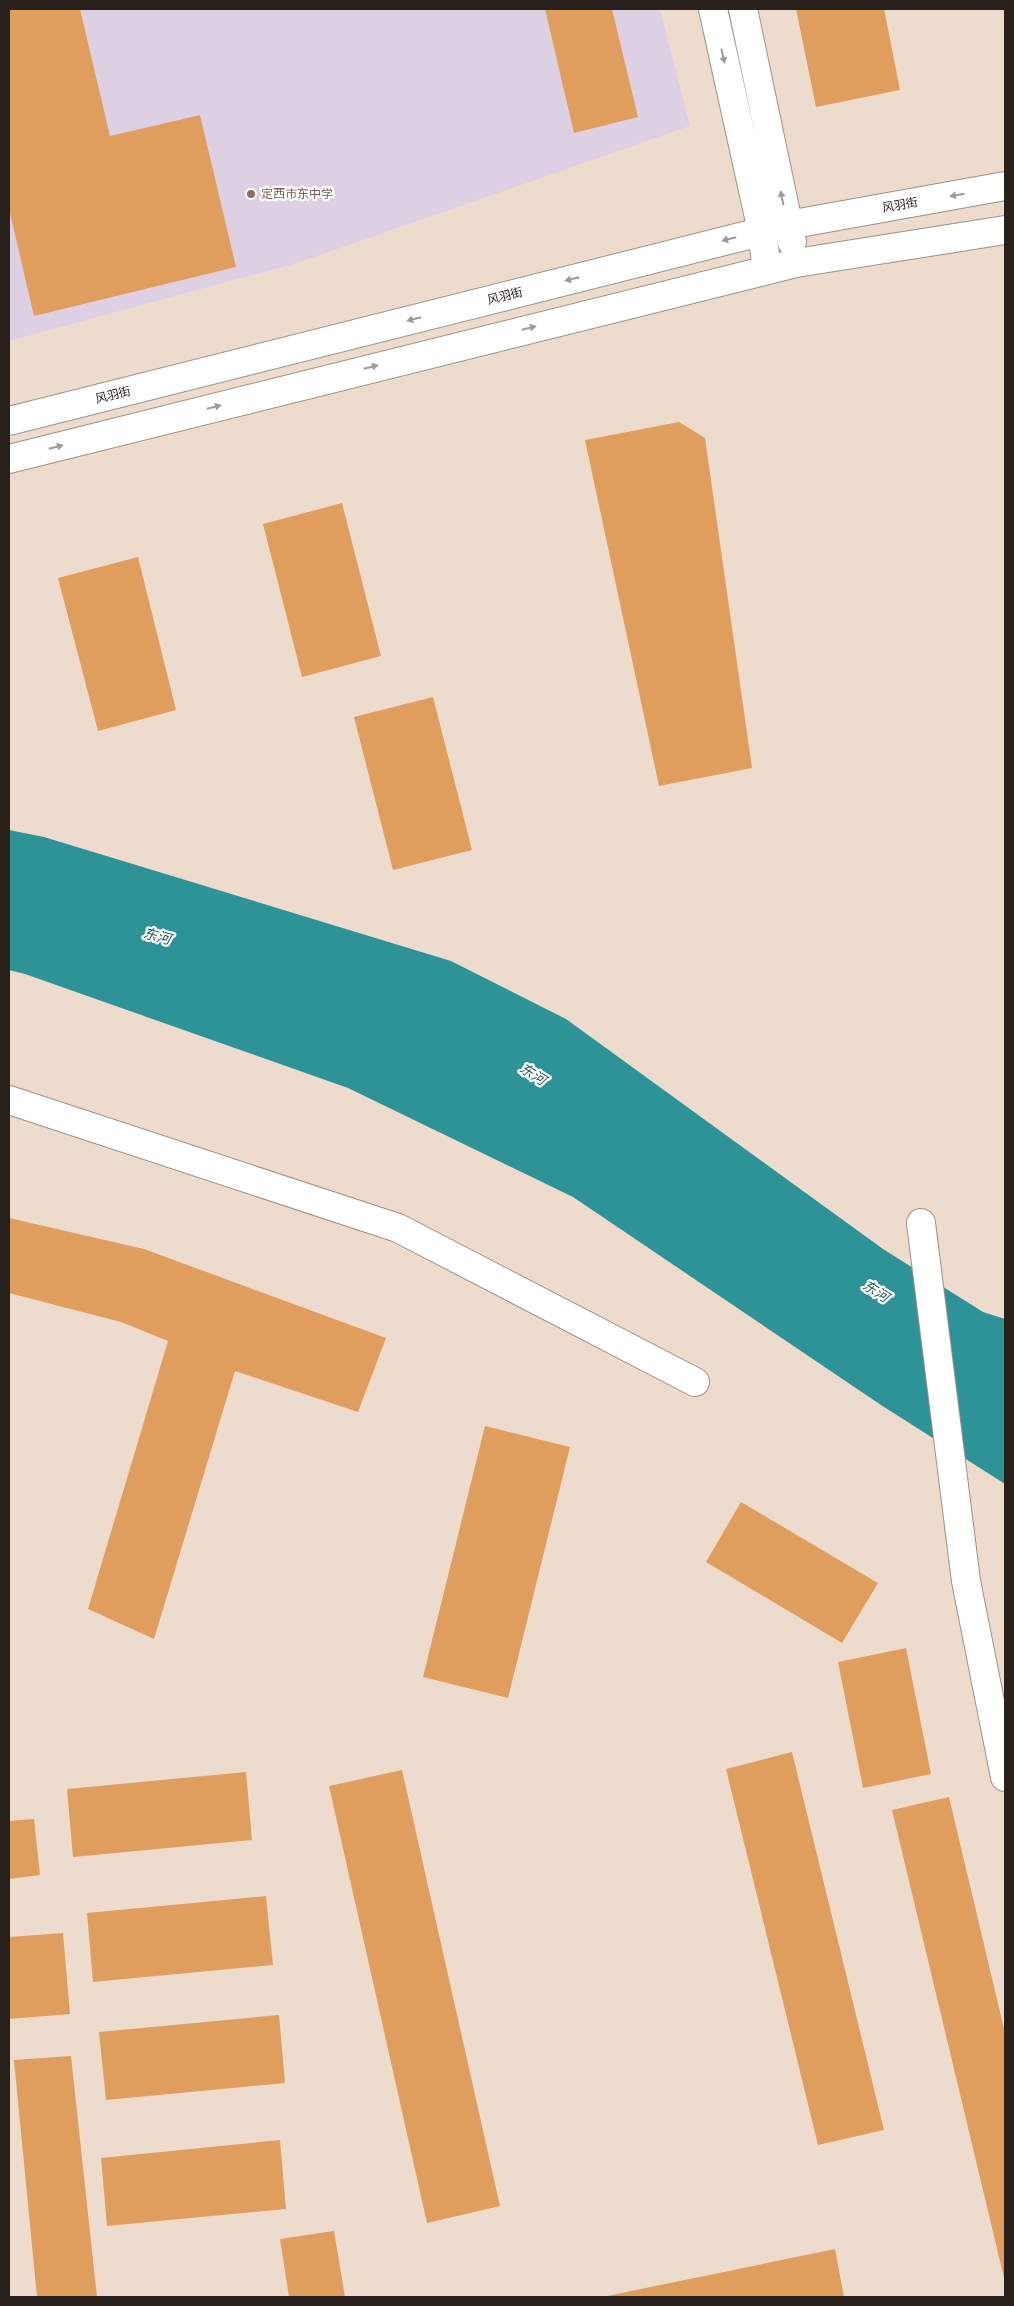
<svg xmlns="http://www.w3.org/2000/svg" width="1014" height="2306" font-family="'Archivo Narrow','Noto Sans SC',sans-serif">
<rect width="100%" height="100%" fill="#eddccd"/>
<!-- education -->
<path fill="#ddd0e3" d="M 9,9 L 660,9 L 690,126 L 297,263 L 9,341 Z"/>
<!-- water -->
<path fill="#2d9397" d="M 9,830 L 44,837 L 451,961 L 566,1019 L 883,1249 L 983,1312 L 1005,1319 L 1005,1484 L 881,1405 L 573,1197 L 348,1088 L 25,974 L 9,970 Z"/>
<!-- building -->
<path fill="#e09e5e" d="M 9,9 L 80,9 L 110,136 L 200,115 L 236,267 L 34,316 L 9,209 Z
M 545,9 L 612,9 L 638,117 L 574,133 Z
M 796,9 L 884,9 L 900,90 L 816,107 Z
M 679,422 L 705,438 L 752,768 L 659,786 L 585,440 Z
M 342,503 L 381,656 L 302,677 L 263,524 Z
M 138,557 L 176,710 L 98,731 L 58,578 Z
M 433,697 L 472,850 L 393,870 L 354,717 Z
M 9,1218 L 144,1249 L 386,1338 L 358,1412 L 235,1371 L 154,1639 L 88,1609 L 168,1341 L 121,1322 L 9,1293 Z
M 485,1426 L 570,1447 L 508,1698 L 423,1677 Z
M 741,1502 L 878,1583 L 842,1643 L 706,1562 Z
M 906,1648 L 931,1774 L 863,1788 L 838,1662 Z
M 792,1752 L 884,2130 L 818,2145 L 726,1769 Z
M 402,1770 L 500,2206 L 427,2223 L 329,1786 Z
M 246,1772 L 252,1840 L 73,1857 L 67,1789 Z
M 949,1797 L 1005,2033 L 1005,2282 L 892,1810 Z
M 34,1819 L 40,1875 L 9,1879 L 9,1821 Z
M 266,1896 L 273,1965 L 93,1982 L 87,1913 Z
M 63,1933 L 70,2014 L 9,2019 L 9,1937 Z
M 279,2015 L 285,2083 L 106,2100 L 99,2032 Z
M 71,2056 L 97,2297 L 37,2297 L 14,2060 Z
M 280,2140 L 286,2209 L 107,2226 L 101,2158 Z
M 334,2231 L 345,2297 L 289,2297 L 280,2239 Z
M 835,2249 L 844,2297 L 608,2297 L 607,2296 Z"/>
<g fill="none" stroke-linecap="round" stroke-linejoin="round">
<defs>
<path id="minor" d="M 713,9 L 762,231 L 767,270
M 743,9 L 792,242
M 9,421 L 788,225 L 1005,186
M 9,459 L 796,263 L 1005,230
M 9,1100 L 398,1228 L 695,1382
M 921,1223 L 966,1581 L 1005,1777"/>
</defs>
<!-- minor casing -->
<use href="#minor" stroke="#a09183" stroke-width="30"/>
<!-- minor -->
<use href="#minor" stroke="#fff" stroke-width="28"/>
</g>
<!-- one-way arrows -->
<defs><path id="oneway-solid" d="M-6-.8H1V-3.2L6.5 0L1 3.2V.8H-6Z" transform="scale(1.25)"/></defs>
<g fill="#9e9b98">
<use href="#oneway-solid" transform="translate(723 56) rotate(78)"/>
<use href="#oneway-solid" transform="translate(957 195) rotate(170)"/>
<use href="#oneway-solid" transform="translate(782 198) rotate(-102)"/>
<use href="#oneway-solid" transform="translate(729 239) rotate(166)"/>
<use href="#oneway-solid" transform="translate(572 279) rotate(166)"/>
<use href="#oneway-solid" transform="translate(414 319) rotate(166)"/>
<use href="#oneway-solid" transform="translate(529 328) rotate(-14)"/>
<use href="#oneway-solid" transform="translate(371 367) rotate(-14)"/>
<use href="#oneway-solid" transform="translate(214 407) rotate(-14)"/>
<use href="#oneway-solid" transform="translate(56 447) rotate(-14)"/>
</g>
<!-- markers -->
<circle fill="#8d6e63" stroke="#fff" stroke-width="2" cx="251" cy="194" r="5"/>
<g text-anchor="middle" stroke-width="4.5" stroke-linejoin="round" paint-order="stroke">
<!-- education labels -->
<g font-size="12" fill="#785e54" stroke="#fff" text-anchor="start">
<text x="261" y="198">定西市东中学</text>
</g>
<!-- street labels -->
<g font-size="12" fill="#27201b" stroke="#fff">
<text transform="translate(900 205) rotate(-10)" y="4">风羽街</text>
<text transform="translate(505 296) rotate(-14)" y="4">风羽街</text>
<text transform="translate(113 395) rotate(-14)" y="4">风羽街</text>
</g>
<!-- water labels -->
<g font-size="14" font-style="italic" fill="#21575a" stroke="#fff">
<text transform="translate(157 936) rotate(15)" y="5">东河</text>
<text transform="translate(533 1074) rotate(32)" y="5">东河</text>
<text transform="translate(876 1291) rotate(32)" y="5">东河</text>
</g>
</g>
<!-- border -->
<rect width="1014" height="2306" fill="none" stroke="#27201b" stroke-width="20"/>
</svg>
